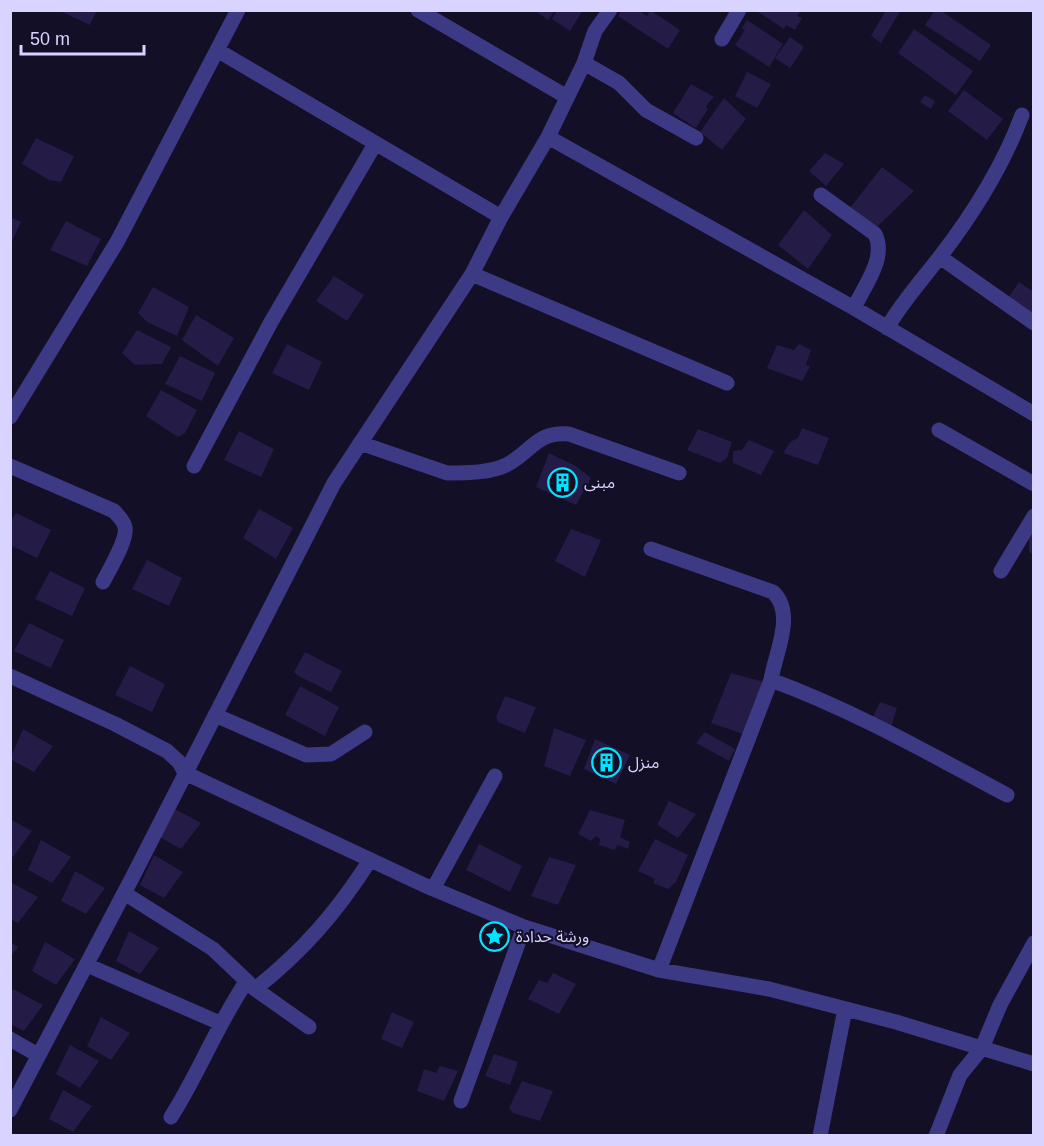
<svg xmlns="http://www.w3.org/2000/svg" width="1044" height="1146" font-family="Helvetica,'Noto Sans Arabic',sans-serif">
<rect width="100%" height="100%" fill="#130f26"/>
<!-- building -->
<path fill="#241b47" d="M 97,10 L 90,25 L 60,11 L 60,10 Z
M 534,10 L 555,10 L 548,20 Z
M 557,10 L 583,10 L 570,31 L 552,19 Z
M 621,10 L 638,10 L 647,16 L 650,10 L 680,30 L 668,49 L 618,16 Z
M 755,10 L 801,10 L 797,16 L 802,18 L 795,30 L 786,25 L 784,29 Z
M 886,10 L 901,10 L 881,43 L 871,36 Z
M 935,10 L 940,10 L 991,45 L 980,61 L 925,25 Z
M 747,20 L 783,44 L 769,67 L 735,45 L 745,30 L 742,28 Z
M 914,29 L 973,71 L 956,95 L 898,53 Z
M 790,37 L 804,47 L 790,68 L 775,58 Z
M 747,72 L 771,84 L 757,108 L 735,96 Z
M 691,84 L 714,97 L 706,106 L 708,109 L 696,128 L 673,113 Z
M 964,90 L 1003,119 L 987,140 L 948,111 Z
M 925,95 L 935,101 L 931,109 L 920,102 Z
M 724,98 L 746,119 L 722,150 L 700,132 Z
M 36,138 L 74,156 L 61,182 L 49,180 L 22,164 Z
M 825,153 L 844,164 L 826,186 L 809,171 Z
M 882,167 L 914,191 L 875,229 L 849,209 Z
M 804,210 L 832,235 L 808,269 L 778,245 Z
M 10,217 L 21,222 L 10,246 Z
M 66,221 L 101,239 L 87,266 L 50,250 Z
M 334,276 L 364,295 L 347,321 L 316,301 Z
M 1019,282 L 1034,292 L 1034,320 L 1004,304 Z
M 153,287 L 189,307 L 177,336 L 147,322 L 138,313 Z
M 196,315 L 234,338 L 218,366 L 182,340 Z
M 137,330 L 171,347 L 162,364 L 135,365 L 122,353 Z
M 287,344 L 322,362 L 309,390 L 272,373 Z
M 799,344 L 811,350 L 806,364 L 810,367 L 802,381 L 767,368 L 777,345 L 794,350 Z
M 180,356 L 215,373 L 202,401 L 165,384 Z
M 161,390 L 197,410 L 185,433 L 178,437 L 146,416 Z
M 802,428 L 829,438 L 818,465 L 783,453 L 790,442 L 798,438 Z
M 698,429 L 732,442 L 727,458 L 720,463 L 687,450 Z
M 239,431 L 274,449 L 261,477 L 224,460 Z
M 749,440 L 774,451 L 761,475 L 733,463 L 733,451 L 742,450 Z
M 549,453 L 576,466 L 591,478 L 576,505 L 536,487 Z
M 259,509 L 293,528 L 276,559 L 243,538 Z
M 16,513 L 51,530 L 37,558 L 10,545 L 10,522 Z
M 1034,525 L 1034,555 L 1029,552 L 1029,531 Z
M 571,529 L 601,540 L 585,577 L 555,561 Z
M 147,560 L 182,578 L 169,606 L 132,589 Z
M 50,571 L 85,588 L 72,616 L 35,599 Z
M 29,623 L 64,640 L 51,668 L 14,651 Z
M 305,652 L 342,671 L 331,692 L 298,676 L 294,672 Z
M 130,666 L 165,684 L 152,712 L 115,695 Z
M 731,673 L 768,683 L 746,735 L 711,723 Z
M 300,686 L 339,707 L 325,736 L 285,715 Z
M 505,696 L 536,707 L 525,733 L 498,722 L 496,717 Z
M 880,702 L 897,708 L 889,733 L 870,723 Z
M 554,728 L 586,740 L 570,776 L 544,766 Z
M 23,729 L 53,746 L 34,772 L 10,759 Z
M 705,732 L 735,749 L 729,761 L 696,743 Z
M 595,739 L 630,755 L 616,784 L 584,769 Z
M 669,801 L 696,814 L 678,838 L 657,825 Z
M 171,807 L 201,823 L 181,849 L 158,836 Z
M 590,810 L 625,820 L 620,837 L 630,842 L 628,849 L 618,845 L 614,850 L 599,845 L 600,839 L 596,836 L 591,841 L 578,834 Z
M 10,819 L 32,831 L 13,857 L 10,856 Z
M 655,839 L 688,855 L 676,882 L 668,889 L 653,883 L 655,879 L 638,871 Z
M 41,840 L 71,857 L 52,883 L 28,870 Z
M 479,844 L 522,866 L 510,892 L 466,870 Z
M 154,855 L 183,872 L 164,898 L 140,885 Z
M 549,857 L 576,865 L 558,905 L 531,896 Z
M 75,871 L 105,888 L 86,914 L 61,901 Z
M 10,882 L 38,897 L 18,923 L 10,919 Z
M 129,931 L 159,948 L 140,974 L 116,961 Z
M 10,942 L 18,947 L 10,957 Z
M 45,942 L 75,959 L 56,985 L 32,971 Z
M 553,973 L 576,984 L 559,1014 L 528,999 L 539,980 L 547,983 Z
M 13,989 L 43,1005 L 24,1031 L 10,1024 L 10,995 Z
M 392,1012 L 414,1022 L 402,1048 L 381,1039 Z
M 101,1017 L 130,1033 L 111,1060 L 87,1046 Z
M 70,1045 L 99,1061 L 80,1088 L 56,1074 Z
M 494,1054 L 518,1062 L 510,1085 L 485,1076 Z
M 440,1066 L 458,1071 L 444,1101 L 417,1091 L 424,1069 L 436,1073 Z
M 522,1081 L 553,1091 L 540,1121 L 513,1113 L 509,1108 Z
M 63,1090 L 92,1106 L 73,1132 L 49,1119 Z"/>
<g fill="none" stroke-linecap="round" stroke-linejoin="round">
<!-- street -->
<path stroke="#3d3a85" stroke-width="15" d="M 418,10 L 567,97
M 722,39 L 739,10
M 217,50 L 501,217
M 584,63 L 619,83 L 646,110 L 696,138
M 548,137 L 854,308 L 1034,414
M 821,195 L 875,234 C 887,258 864,286 854,308
M 940,257 L 1034,323
M 472,274 L 727,383
M 887,328 C 902,302 921,281 939,258 C 973,214 1003,166 1022,115
M 10,417 L 117,242 L 238,10
M 939,430 L 1034,484
M 360,443 L 447,473 C 466,473 492,473 508,464 C 532,451 537,431 569,434 L 679,473
M 10,466 L 114,511 C 118,516 124,521 125,527 C 128,539 109,570 103,582
M 194,466 L 271,322 L 375,144
M 651,549 L 773,592 C 796,614 775,653 771,680
M 1001,571 L 1034,516
M 10,676 L 115,724 L 167,751 L 179,762 L 185,773 L 424,885 L 524,927 L 659,970 L 769,989 L 896,1022 L 1034,1064
M 215,715 L 306,755 L 331,754 L 365,732
M 433,889 L 495,776
M 124,893 L 213,949 L 255,989 L 309,1027
M 87,965 L 220,1023
M 659,970 L 771,680 C 853,710 930,754 1007,795
M 255,989 C 303,951 337,912 370,860
M 10,1039 L 38,1055
M 461,1101 L 524,927
M 10,1110 L 132,878 L 334,483 L 472,274 L 501,217 L 548,137 L 584,63 L 595,31 L 610,10
M 171,1117 C 199,1073 217,1025 246,982
M 820,1136 L 845,1009
M 936,1136 L 960,1075 L 982,1048 L 1000,1005 L 1034,943"/>
</g>
<!-- icons -->
<defs>
<symbol id="building-ring" viewBox="-11 -11 22 22"><circle r="9.5" fill="#130f26" stroke="#00e5ff" stroke-width="1.5"/><path d="M-4-6H4V6H1V3H-1V6H-4ZM-2.5-4.3h1.7v1.8h-1.7ZM.8-4.3h1.7v1.8H.8ZM-2.5-1h1.7V.8h-1.7ZM.8-1h1.7V.8H.8Z" fill="#00e5ff"/></symbol>
<symbol id="sight-ring" viewBox="-11 -11 22 22"><circle r="9.5" fill="#130f26" stroke="#00e5ff" stroke-width="1.5"/><path d="M0-6L1.8-2.2L6-1.7L2.9 1.2L3.7 5.4L0 3.3L-3.7 5.4L-2.9 1.2L-6-1.7L-1.8-2.2Z" fill="#00e5ff"/></symbol>
</defs>
<g fill-rule="evenodd">
<use href="#building-ring" x="546" y="466" width="33" height="33"/>
<use href="#building-ring" x="590" y="746" width="33" height="33"/>
<use href="#sight-ring" x="478" y="920" width="33" height="33"/>
</g>
<g text-anchor="middle" stroke-width="4.5" stroke-linejoin="round" paint-order="stroke">
<!-- poi labels -->
<g font-size="16" fill="#d9d4ff" stroke="#130f26" text-anchor="start">
<text x="584" y="488">مبنى</text>
<text x="628" y="768">منزل</text>
<text x="516" y="942">ورشة حدادة</text>
</g>
</g>
<!-- border -->
<rect width="1044" height="1146" fill="none" stroke="#d9d4ff" stroke-width="24"/>
<!-- scale -->
<path d="M21 45v9h123v-9" fill="none" stroke="#d9d4ff" stroke-width="3"/>
<text x="30" y="45" font-size="18" fill="#d9d4ff" stroke="#130f26" stroke-width="4.5" paint-order="stroke">50 m</text>
</svg>
